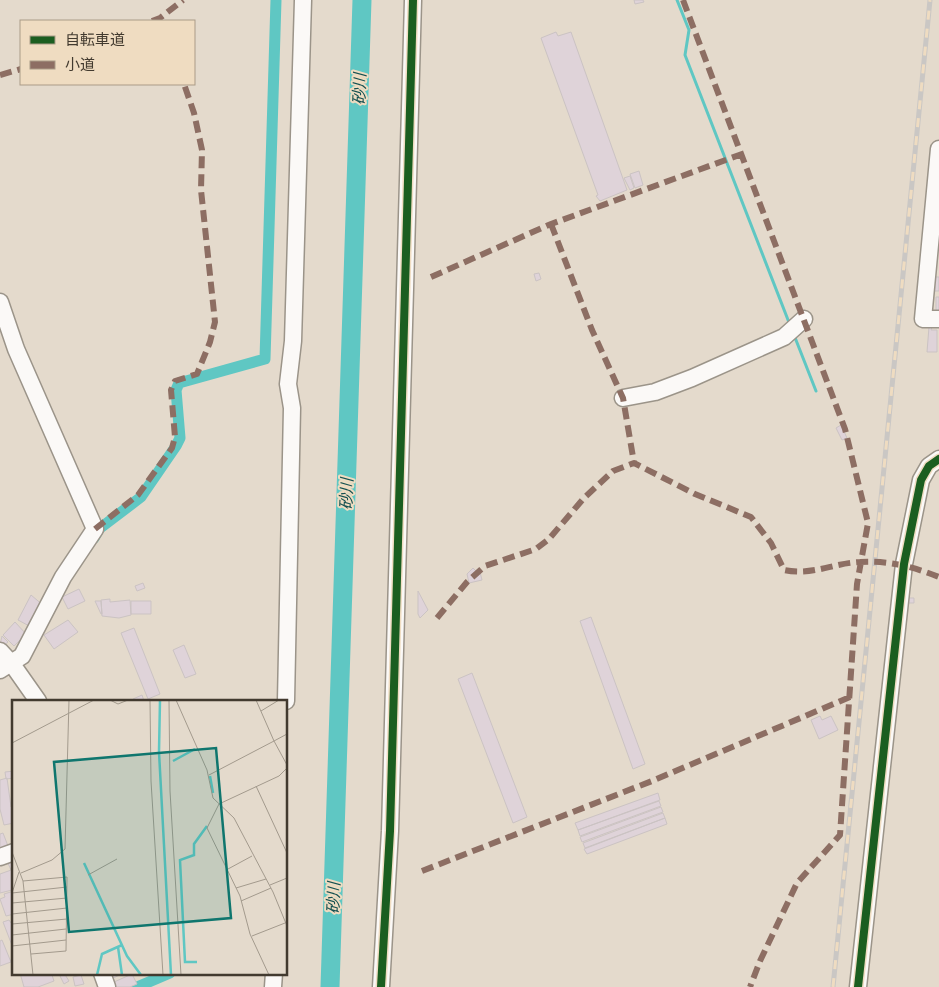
<svg xmlns="http://www.w3.org/2000/svg" width="939" height="987" font-family="'Times New Roman','Noto Sans JP',serif">
<rect width="100%" height="100%" fill="#e4dacc"/>
<g fill="none" stroke-linecap="round" stroke-linejoin="round">
<!-- stream -->
<path stroke="#5fc7c3" stroke-width="3" d="M 677,0 L 689,30 L 685,55 L 790,325
M 794,335 L 816,391"/>
<!-- canal -->
<path stroke="#5fc7c3" stroke-width="11" d="M 94,538 L 99,529 L 141,497 L 176,446 L 180,438 L 176,390 L 179,383 L 265,359 L 276,0
M 137,987 L 170,973"/>
<!-- river -->
<path stroke="#5fc7c3" stroke-width="19" d="M 330,987 L 362,0"/>
</g>
<!-- building -->
<path fill="#dfd3d9" stroke="#cbc3c3" d="M 634,0 L 643,0 L 644,2 L 635,4 Z
M 556,32 L 558,36 L 571,32 L 627,190 L 600,201 L 596,196 L 598,195 L 541,38 Z
M 639,171 L 643,185 L 635,188 L 630,174 Z
M 630,176 L 634,188 L 630,190 L 624,178 Z
M 539,273 L 541,279 L 536,281 L 534,274 Z
M 934,277 L 939,277 L 939,291 L 934,291 Z
M 936,297 L 939,297 L 939,316 L 936,313 Z
M 929,327 L 932,327 L 931,330 L 937,330 L 937,352 L 927,352 Z
M 841,425 L 847,438 L 842,440 L 836,428 Z
M 473,568 L 478,573 L 480,572 L 482,580 L 469,583 L 467,574 Z
M 143,583 L 145,588 L 137,591 L 135,586 Z
M 79,589 L 85,601 L 68,609 L 62,597 Z
M 418,591 L 428,610 L 420,618 L 418,614 Z
M 31,595 L 44,606 L 33,628 L 18,620 Z
M 908,598 L 914,598 L 914,603 L 908,603 Z
M 110,599 L 110,602 L 130,600 L 131,615 L 119,618 L 102,616 L 101,600 Z
M 95,601 L 101,601 L 102,614 L 101,614 Z
M 131,601 L 151,601 L 151,614 L 131,614 Z
M 591,617 L 645,764 L 633,769 L 580,621 Z
M 68,620 L 78,632 L 54,649 L 44,635 Z
M 15,622 L 26,634 L 14,646 L 3,635 Z
M 134,628 L 160,694 L 148,699 L 121,633 Z
M 2,636 L 8,642 L 2,647 L 0,645 Z
M 184,645 L 196,674 L 185,678 L 173,650 Z
M 472,673 L 527,817 L 513,823 L 458,679 Z
M 142,695 L 144,701 L 133,701 L 133,699 Z
M 820,716 L 822,720 L 831,716 L 838,730 L 819,739 L 811,720 Z
M 14,771 L 14,778 L 6,779 L 5,772 Z
M 7,778 L 11,807 L 14,803 L 14,823 L 4,825 L 0,809 L 0,780 Z
M 658,793 L 660,800 L 578,830 L 575,823 Z
M 659,801 L 661,806 L 580,836 L 578,830 Z
M 661,807 L 663,812 L 582,842 L 580,837 Z
M 663,813 L 665,818 L 585,848 L 583,843 Z
M 665,818 L 667,824 L 587,854 L 584,849 Z
M 3,833 L 8,846 L 0,849 L 0,834 Z
M 14,858 L 14,869 L 11,870 L 7,861 Z
M 14,869 L 12,890 L 0,893 L 0,874 Z
M 14,891 L 14,914 L 6,916 L 0,899 L 5,897 L 4,894 Z
M 9,920 L 14,927 L 13,948 L 3,922 Z
M 2,940 L 11,962 L 0,966 L 0,941 Z
M 20,973 L 58,973 L 52,975 L 54,981 L 38,987 L 24,987 Z
M 64,973 L 69,981 L 64,984 L 60,976 Z
M 109,973 L 124,973 L 111,979 Z
M 132,974 L 137,984 L 130,987 L 115,987 L 114,982 Z
M 81,975 L 84,984 L 75,986 L 73,977 Z"/>
<g fill="none" stroke-linecap="round" stroke-linejoin="round">
<defs>
<path id="minor" d="M 939,149 L 923,319 L 939,319
M 0,302 L 16,349 L 95,529 L 63,577 L 22,656 L 0,670
M 623,398 L 655,392 L 692,378 L 784,337 L 804,319
M 0,651 L 12,664 L 38,701
M 286,701 L 292,408 L 288,384 L 293,341 L 303,0
M 0,857 L 14,852
M 102,973 L 107,987
M 273,987 L 274,973
M 381,987 L 390,831 L 413,0
M 858,987 L 904,564 L 921,480 L 929,466 L 939,459"/>
</defs>
<!-- minor casing -->
<use href="#minor" stroke="#9b9489" stroke-width="19"/>
<!-- minor -->
<use href="#minor" stroke="#fbf9f7" stroke-width="16"/>
<defs>
<path id="rail" d="M 833,987 L 930,0"/>
</defs>
<!-- rail casing -->
<use href="#rail" stroke="#cac7c4" stroke-width="5"/>
<!-- rail -->
<use href="#rail" stroke="#efdcc1" stroke-width="3" stroke-dasharray="9" stroke-linecap="butt"/>
<!-- quiet -->
<path stroke="#8d6e63" stroke-width="6" stroke-dasharray="12 6" stroke-linecap="butt" d="M 683,0 L 845,429 L 868,523 L 857,584 L 840,835 L 797,883 L 760,961 L 750,987
M 152,21 L 160,18 L 183,0
M 0,75 L 21,69
M 551,224 L 592,330 L 623,398 L 634,463
M 431,277 L 551,224 L 742,154
M 95,529 L 138,495 L 172,448 L 175,437 L 171,390 L 175,381 L 197,374 L 210,342 L 215,322 L 201,190 L 202,150 L 194,113 L 184,84
M 437,618 L 467,582 L 485,566 L 536,549 L 549,539 L 584,498 L 613,471 L 634,463 L 695,494 L 751,517 L 771,543 L 784,570 C 812,576 833,563 860,562 C 887,560 914,567 939,577
M 422,871 L 652,781 L 850,697"/>
<defs>
<path id="cycleway" d="M 381,987 L 390,831 L 413,0
M 858,987 L 904,564 L 921,480 L 929,466 L 939,459"/>
</defs>
<!-- cycleway casing -->
<use href="#cycleway" stroke="#efdcc1" stroke-width="11"/>
<!-- cycleway -->
<use href="#cycleway" stroke="#1b5e20" stroke-width="8"/>
</g>
<g text-anchor="middle" stroke-width="4" stroke-linejoin="round" paint-order="stroke">
<!-- water labels -->
<g font-size="16" font-style="italic" fill="#155151" stroke="#efdcc1">
<text transform="translate(359 89) rotate(-88)" y="6">砂川</text>
<text transform="translate(346 494) rotate(-88)" y="6">砂川</text>
<text transform="translate(333 898) rotate(-88)" y="6">砂川</text>
</g>
</g>
<!-- overview -->
<g transform="translate(12 700)">
<rect width="275" height="275" fill="#e4dacc"/>
<path fill="none" stroke="#5fc7c3" stroke-width="2.5" d="M 148,0 L 147,52 L 159,275M 161,61 L 183,49M 198,76 L 201,93M 72,163 L 115,256 L 129,275M 106,247 L 110,275M 185,262 L 173,262 L 168,160 L 182,155 L 182,144 L 195,126M 85,275 L 90,254 L 110,245"/>
<path fill="none" stroke="#a39a8d" stroke-width="1" d="M 98,0 L 106,4 L 116,0M 138,0 L 139,81 L 151,275M 157,0 L 158,91 L 169,275M 164,0 L 195,70 L 201,98 L 222,118 L 261,192 L 275,226M 244,0 L 262,41 L 275,34M 249,11 L 267,0M 0,43 L 82,0M 197,75 L 262,41 L 275,65M 244,86 L 275,153M 0,152 L 11,181 L 21,275M 216,169 L 240,156M 9,173 L 40,160 L 53,149 L 57,0M 76,175 L 105,159M 11,181 L 55,177 L 54,251 L 19,254M 258,185 L 275,178M 224,188 L 254,179M 0,193 L 55,187M 0,193 L 7,172M 229,201 L 259,188M 0,203 L 55,198M 0,214 L 55,208M 0,224 L 55,219M 0,235 L 54,229M 240,236 L 273,223M 0,246 L 54,240M 257,275 L 238,234 L 228,196 L 195,128 L 207,104 L 267,76 L 275,68"/>
<path fill="#0f766e" fill-opacity="0.15" stroke="#0f766e" stroke-width="2.5" d="M 204,48 L 219,218 L 57,232 L 42,62 Z"/>
<rect width="275" height="275" fill="none" stroke="#423a2f" stroke-width="2.5"/>
</g>
<!-- legend -->
<rect x="20" y="20" width="175" height="65" fill="#efdcc1" stroke="#aa9b87"/>
<rect x="30" y="36" width="25" height="8" fill="#1b5e20" stroke="#aa9b87"/>
<text x="65" y="45" font-size="15" fill="#423a2f">自転車道</text>
<rect x="30" y="61" width="25" height="8" fill="#8d6e63" stroke="#aa9b87"/>
<text x="65" y="70" font-size="15" fill="#423a2f">小道</text>
</svg>
